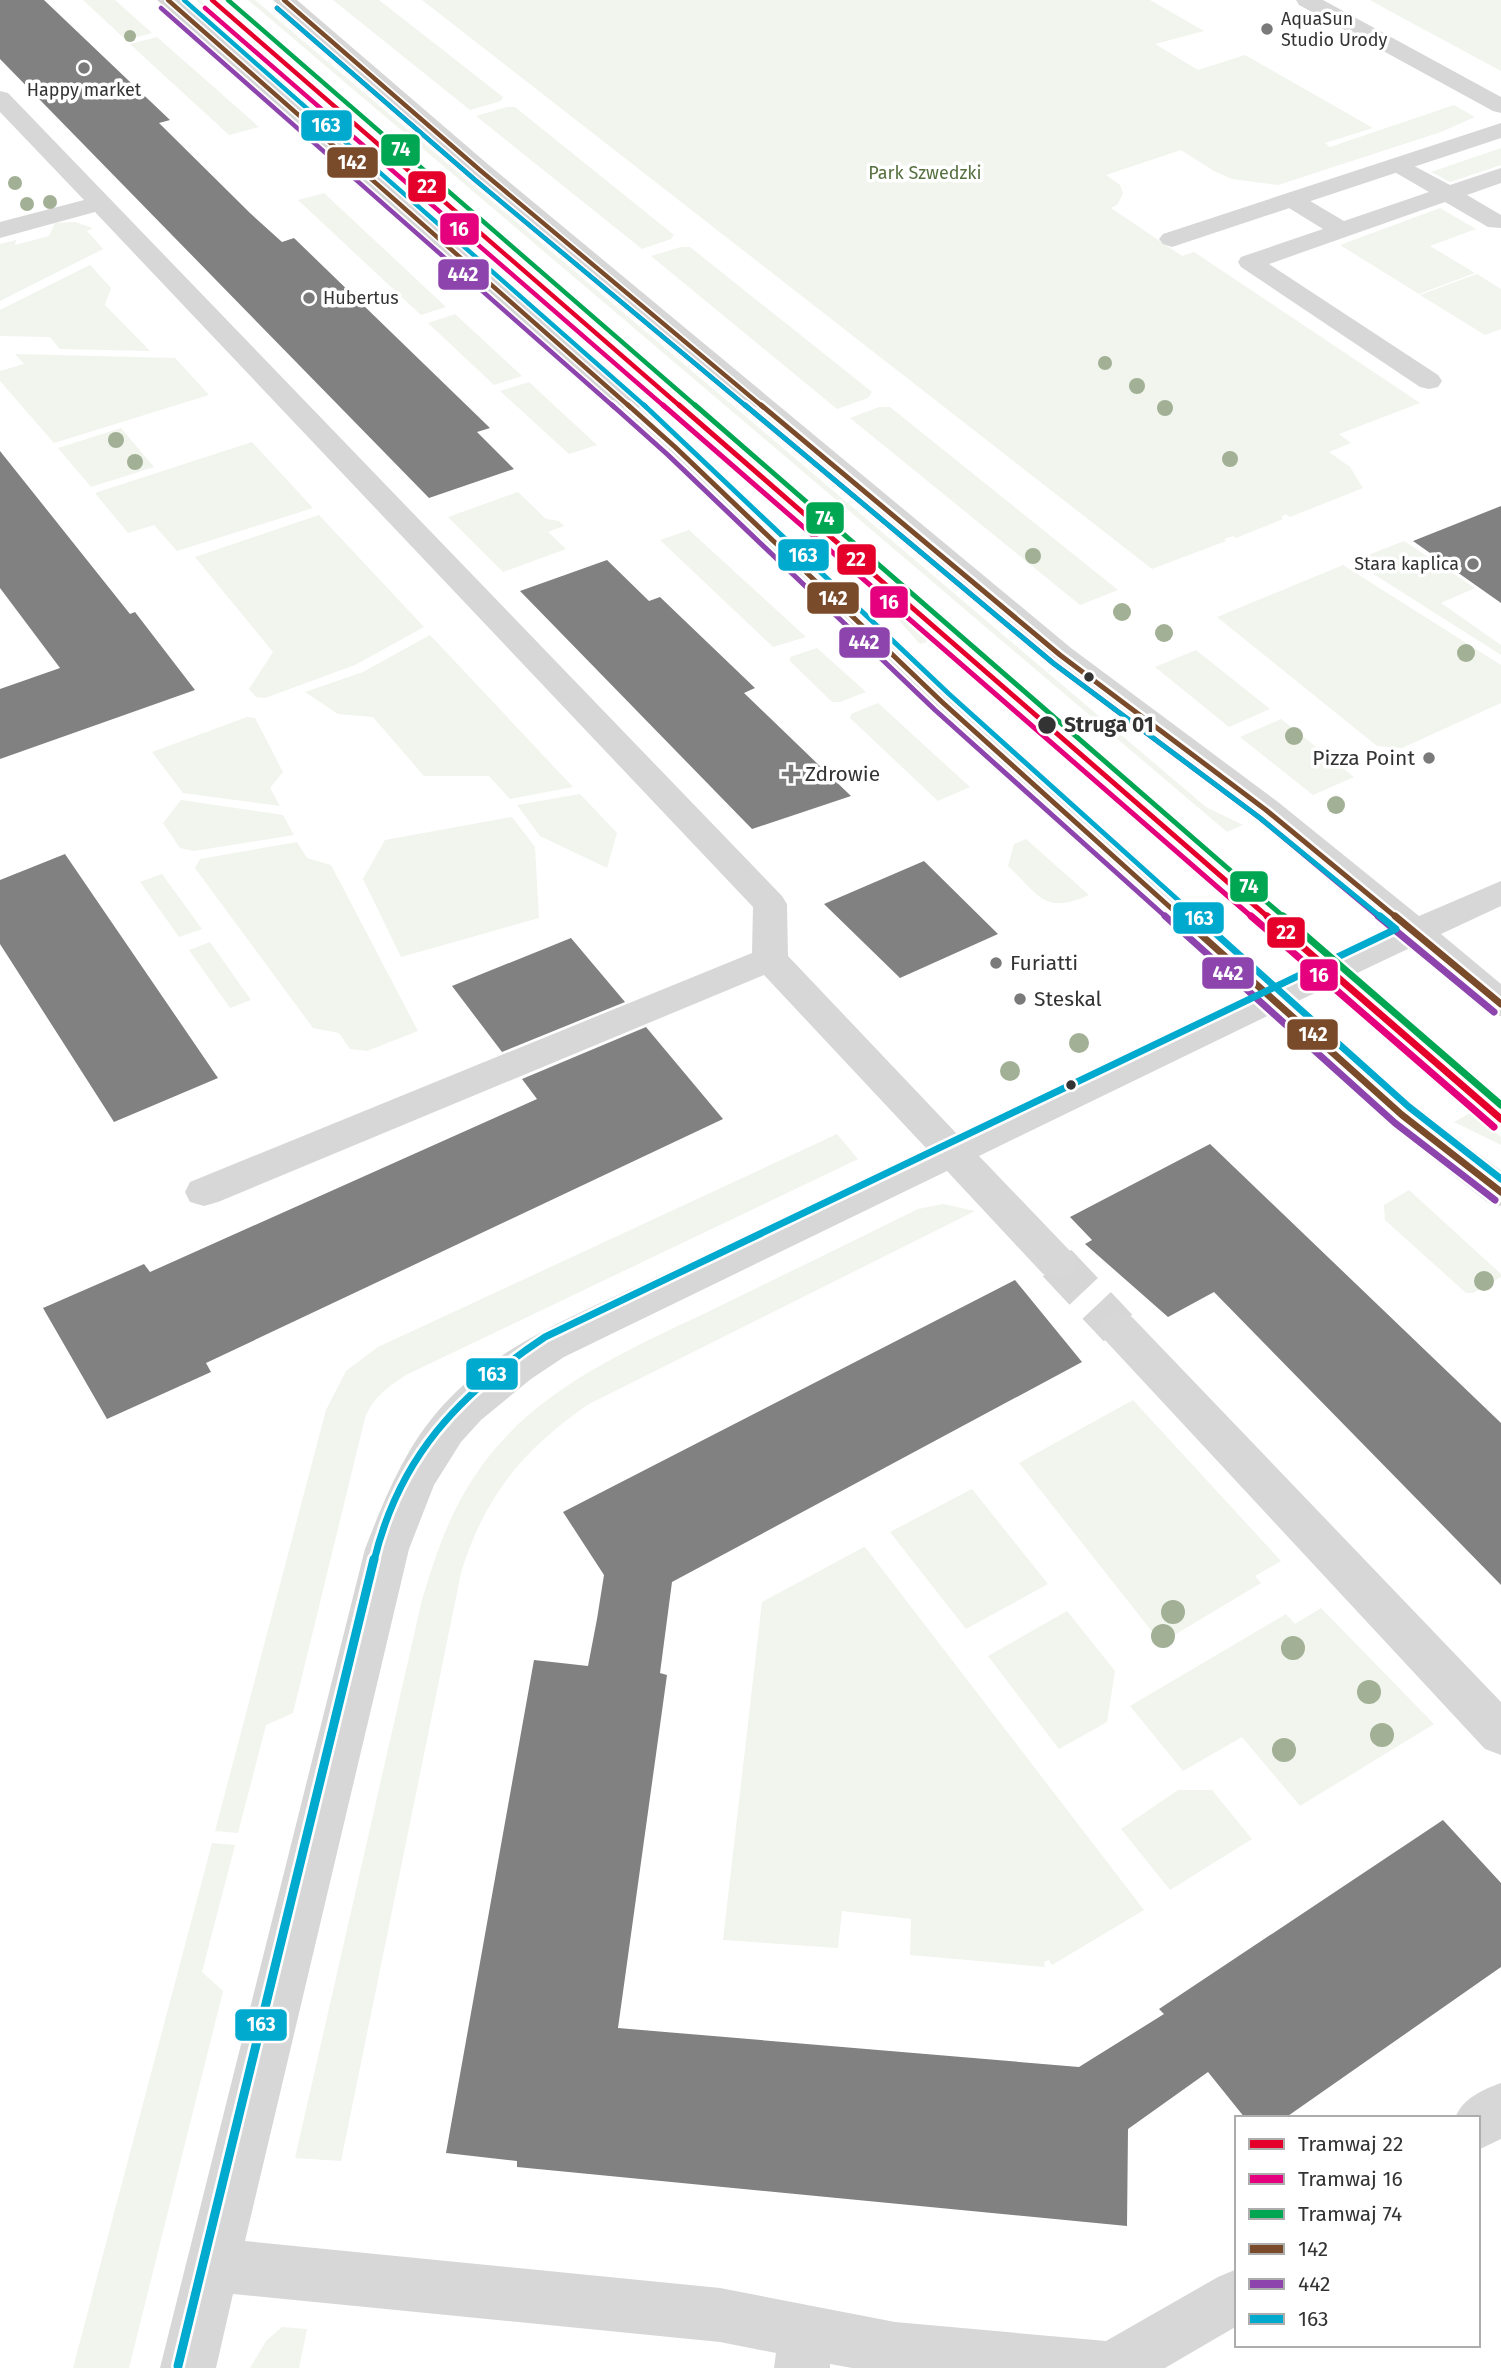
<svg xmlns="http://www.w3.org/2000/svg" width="1501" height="2368" font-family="'Fira Sans',sans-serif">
<rect width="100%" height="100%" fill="#fff"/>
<!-- green -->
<path fill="#f1f5ed" d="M 83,0 L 115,0 L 152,33 L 126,40 Z
M 196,0 L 200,0 L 933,640 L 920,644 L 878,597 Z
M 248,0 L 255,0 L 1206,807 L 1243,825 L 1227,832 Z
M 333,0 L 379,0 L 503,97 L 501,101 L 470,110 Z
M 422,0 L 1150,0 L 1204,31 L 1155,44 L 1198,70 L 1245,55 L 1373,128 L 1325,143 L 1330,147 L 1454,105 L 1475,117 L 1441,132 L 1278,185 L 1232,179 L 1214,171 L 1181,150 L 1106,175 L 1120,185 L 1123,193 L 1118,204 L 1111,208 L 1182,256 L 1194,252 L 1420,403 L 1339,434 L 1351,443 L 1329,452 L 1350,467 L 1363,488 L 1290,517 L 1286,514 L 1281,517 L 1283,519 L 1236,538 L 1233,536 L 1224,539 L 1226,541 L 1152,569 Z
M 1370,0 L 1501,0 L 1501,71 L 1386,9 Z
M 157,37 L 259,127 L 229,135 L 130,44 Z
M 507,107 L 515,107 L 674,235 L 671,239 L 642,249 L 476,116 Z
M 1501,148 L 1501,165 L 1450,182 L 1431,172 Z
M 324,193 L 446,307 L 421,315 L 298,200 Z
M 1440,208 L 1476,229 L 1430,246 L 1475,273 L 1419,294 L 1340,245 Z
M 75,222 L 93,228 L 87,231 L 103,249 L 0,301 L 0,244 L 16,240 L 15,245 L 49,236 L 55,223 Z
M 681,247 L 690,247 L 872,392 L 868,398 L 837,409 L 651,256 Z
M 90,265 L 111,288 L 105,305 L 150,351 L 60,349 L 50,337 L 0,336 L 0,310 Z
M 1477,274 L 1501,289 L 1501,329 L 1485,335 L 1420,295 Z
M 455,314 L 522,376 L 494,385 L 428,323 Z
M 15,354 L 175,358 L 209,395 L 54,443 L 0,381 L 0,371 L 24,364 Z
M 529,382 L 597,445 L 569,454 L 500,391 Z
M 879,407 L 890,407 L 1118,590 L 1080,605 L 850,418 Z
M 121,428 L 154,467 L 91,487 L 58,448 Z
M 252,442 L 313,508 L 177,551 L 154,525 L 128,533 L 95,493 Z
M 518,492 L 546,519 L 559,521 L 564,526 L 548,532 L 566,549 L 503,572 L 448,517 Z
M 319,515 L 424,627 L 355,665 L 265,698 L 256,697 L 249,689 L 273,652 L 195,557 Z
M 689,530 L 806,637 L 773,647 L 660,540 Z
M 1404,541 L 1475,588 L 1441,603 L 1501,645 L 1501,655 L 1353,561 Z
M 1343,565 L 1501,665 L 1501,703 L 1402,748 L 1377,746 L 1217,617 Z
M 430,635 L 573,787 L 510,799 L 489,776 L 424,776 L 373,717 L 338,714 L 305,692 L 363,672 Z
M 817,648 L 866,692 L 840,702 L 832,702 L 790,661 L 790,657 Z
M 1196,650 L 1270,709 L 1229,727 L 1155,667 Z
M 878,703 L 970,787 L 938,801 L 850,718 L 851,714 Z
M 247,717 L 255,718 L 283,772 L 270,788 L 280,806 L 183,793 L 152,752 Z
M 1281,719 L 1354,777 L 1313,795 L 1240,737 Z
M 580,794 L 617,833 L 607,868 L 540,836 L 517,805 Z
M 181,800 L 283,815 L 294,835 L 194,851 L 180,848 L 163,823 Z
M 512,817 L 535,847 L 539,918 L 401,957 L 363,879 L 385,840 Z
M 1026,839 L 1089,895 C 1044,915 1040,896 1008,866 L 1014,844 Z
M 297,842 L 307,858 L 331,865 L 418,1031 L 367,1051 L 350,1049 L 339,1033 L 313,1028 L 195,868 L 200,859 Z
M 162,874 L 202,929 L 179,937 L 140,882 Z
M 210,942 L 251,1000 L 230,1008 L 189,950 Z
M 1472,1112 L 1501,1137 L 1501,1145 L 1454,1122 Z
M 837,1134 L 858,1159 L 406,1375 C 388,1387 373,1397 365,1418 L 293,1713 L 266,1725 L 238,1833 L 215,1831 L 326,1410 L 346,1371 L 378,1347 Z
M 1409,1190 L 1501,1274 L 1501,1277 L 1473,1293 L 1466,1293 L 1385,1220 L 1384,1205 Z
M 943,1204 L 975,1211 L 589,1404 C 523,1449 484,1497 461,1573 L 341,2161 L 295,2158 L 421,1604 C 436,1552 451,1508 483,1464 C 541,1385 633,1348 718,1307 C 785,1274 852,1242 918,1209 Z
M 1133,1400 L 1281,1561 L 1255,1576 L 1261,1583 L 1161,1643 L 1019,1463 Z
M 972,1489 L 1048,1584 L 966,1629 L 890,1532 Z
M 864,1547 L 865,1547 L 1144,1910 L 1052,1965 L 1049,1960 L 1044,1962 L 1045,1967 L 910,1955 L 911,1919 L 842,1911 L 838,1948 L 723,1940 L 762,1602 Z
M 1321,1608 L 1434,1724 L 1300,1806 L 1242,1737 L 1183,1771 L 1130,1706 L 1286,1614 L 1295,1624 Z
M 1067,1611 L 1115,1671 L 1107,1722 L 1059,1749 L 988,1656 Z
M 1178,1790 L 1212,1790 L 1252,1839 L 1170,1890 L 1121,1829 Z
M 212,1843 L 235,1845 L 202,1972 L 223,1991 L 129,2368 L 73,2368 Z
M 282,2327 L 307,2329 L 299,2368 L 250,2368 L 266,2341 Z"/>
<!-- building -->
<path fill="#818181" d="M 0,0 L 44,0 L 170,120 L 159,123 L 250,213 L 282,242 L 294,238 L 490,428 L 477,432 L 514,469 L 429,498 L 0,59 Z
M 0,451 L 130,614 L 135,612 L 195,690 L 0,759 L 0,689 L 60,668 L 0,588 Z
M 1501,506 L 1501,603 L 1413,541 Z
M 607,560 L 649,601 L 660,597 L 755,688 L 744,693 L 851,796 L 752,829 L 520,591 Z
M 65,854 L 218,1078 L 114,1122 L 0,944 L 0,880 Z
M 924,861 L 998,934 L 900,978 L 824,904 Z
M 571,938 L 625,1002 L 502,1052 L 452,986 Z
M 646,1027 L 723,1119 L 206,1363 L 211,1372 L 107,1419 L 43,1308 L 144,1264 L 150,1272 L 537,1099 L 522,1079 Z
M 1210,1144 L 1501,1423 L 1501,1585 L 1214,1292 L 1168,1317 L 1085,1244 L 1092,1240 L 1070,1217 Z
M 1015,1280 L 1082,1362 L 672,1582 L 660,1673 L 667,1675 L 618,2028 L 1079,2067 L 1164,2014 L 1159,2009 L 1443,1820 L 1501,1883 L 1501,1967 L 1285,2118 L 1245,2118 L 1208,2072 L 1128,2129 L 1127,2226 L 517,2167 L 517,2161 L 446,2153 L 534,1660 L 588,1666 L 597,1619 L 604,1575 L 563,1512 Z"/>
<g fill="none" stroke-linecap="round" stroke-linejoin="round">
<!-- minor-tunnel -->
<path stroke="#d6d6d6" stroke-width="39" stroke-dasharray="39 19" stroke-linecap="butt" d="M 1057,1263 L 1118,1328"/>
<!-- service -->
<path fill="#d7d7d7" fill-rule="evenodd" d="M 1399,158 L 1450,185 L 1501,168 L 1501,183 L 1467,195 L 1501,215 L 1501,228 L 1488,227 L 1445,202 L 1269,264 L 1438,375 L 1442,381 L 1438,387 L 1429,389 L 1420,387 L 1241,267 L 1238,262 L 1241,257 L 1323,229 L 1284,205 L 1280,200 L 1284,195 L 1300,195 L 1344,221 L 1429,192 L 1391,170 L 1387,165 L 1391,160 Z"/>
<!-- minor -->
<path fill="#d7d7d7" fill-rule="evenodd" d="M 1296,0 L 1323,0 L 1501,97 L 1501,113 L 1493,111 L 1299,5 Z
M 0,91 L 8,93 L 782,896 L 787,904 L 788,956 L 957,1134 L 1260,989 L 1273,986 L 1286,989 L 1291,998 L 1286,1007 L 979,1156 L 1071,1252 L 1077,1263 L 1071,1274 L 1057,1278 L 1043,1274 L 947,1171 L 564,1357 L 531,1379 L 481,1420 L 461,1442 L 434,1485 L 409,1549 L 245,2241 L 720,2288 L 895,2322 L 1106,2341 L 1218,2277 L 1237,2269 L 1237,2326 L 1165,2368 L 852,2368 L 830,2364 L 830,2368 L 774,2368 L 776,2353 L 720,2342 L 233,2294 L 216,2368 L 160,2368 L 365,1549 C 386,1495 408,1440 450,1398 C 505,1341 584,1312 654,1278 C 745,1235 835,1192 926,1148 L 764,975 L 218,1202 L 204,1206 L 190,1202 L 185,1192 L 190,1182 L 752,953 L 753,907 L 95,212 L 0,238 L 0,222 L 84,200 L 0,112 Z
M 1501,123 L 1501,138 L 1181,244 L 1172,247 L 1163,244 L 1159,239 L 1163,234 Z
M 1118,1312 L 1132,1317 L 1501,1702 L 1501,1755 L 1485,1749 L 1104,1339 L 1098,1328 L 1104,1317 Z
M 1501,2083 L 1501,2139 L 1478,2150 L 1478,2118 L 1455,2118 C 1463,2098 1482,2090 1501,2083 Z"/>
<!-- tertiary -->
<path fill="#d7d7d7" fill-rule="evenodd" d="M 157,0 L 181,0 L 685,441 L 953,695 L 1276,982 L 1390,929 L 1254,818 L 1049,662 L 472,176 L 273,0 L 297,0 L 490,166 L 1071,648 L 1278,802 L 1419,916 L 1501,881 L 1501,906 L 1441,934 L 1501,984 L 1501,1016 L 1488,1013 L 1412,947 L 1298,1001 L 1415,1105 L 1501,1171 L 1501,1206 L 1487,1202 L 1389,1125 L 931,709 L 665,453 Z"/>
<defs>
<path id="bus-1-far2" d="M 168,0 L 630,407
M 284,0 L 481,171 L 763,407"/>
<path id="bus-1-far1" d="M 628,405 L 675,447 L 942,702 L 1182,918
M 761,405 L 1060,655 L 1266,810 L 1397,918"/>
<path id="bus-1" d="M 1180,916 L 1402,1115 L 1501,1192
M 1395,916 L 1501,1004"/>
<path id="bus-2-far2" d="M 161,8 L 614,407
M 277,8 L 474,179 L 747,407"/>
<path id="bus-2-far1" d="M 612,405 L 668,455 L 935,710 L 1167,918
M 745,405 L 1053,663 L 1260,818 L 1380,918"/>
<path id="bus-2" d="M 1165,916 L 1395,1123 L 1495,1200
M 1378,916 L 1494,1012"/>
<path id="bus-3-far3" d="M 184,0 L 646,407
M 277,8 L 474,179 L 747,407"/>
<path id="bus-3-far2" d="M 644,405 L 949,694 L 1198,918
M 745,405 L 1053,663 L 1260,818 L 1382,918"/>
<path id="bus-3-far1" d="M 1196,916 L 1409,1107 L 1501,1179
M 374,1561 C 399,1457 459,1394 545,1337 L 1396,929 L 1380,916"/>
<path id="bus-3" d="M 178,2366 L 374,1559"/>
</defs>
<!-- bus-1-far2 casing -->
<use href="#bus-1-far2" stroke="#fff" stroke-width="8"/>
<!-- bus-1-far1 casing -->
<use href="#bus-1-far1" stroke="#fff" stroke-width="10"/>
<!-- bus-1 casing -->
<use href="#bus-1" stroke="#fff" stroke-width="12"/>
<!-- bus-2-far2 casing -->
<use href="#bus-2-far2" stroke="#fff" stroke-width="8"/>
<!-- bus-2-far1 casing -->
<use href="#bus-2-far1" stroke="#fff" stroke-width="10"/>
<!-- bus-2 casing -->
<use href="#bus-2" stroke="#fff" stroke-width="12"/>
<!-- bus-3-far3 casing -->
<use href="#bus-3-far3" stroke="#fff" stroke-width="8"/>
<!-- bus-3-far2 casing -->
<use href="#bus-3-far2" stroke="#fff" stroke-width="10"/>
<!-- bus-3-far1 casing -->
<use href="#bus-3-far1" stroke="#fff" stroke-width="12"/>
<!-- bus-3 casing -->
<use href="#bus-3" stroke="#fff" stroke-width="14"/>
<!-- bus-1-far2 -->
<use href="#bus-1-far2" stroke="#7a4b2a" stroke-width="4.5"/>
<!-- bus-1-far1 -->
<use href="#bus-1-far1" stroke="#7a4b2a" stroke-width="5"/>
<!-- bus-1 -->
<use href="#bus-1" stroke="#7a4b2a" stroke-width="7"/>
<!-- bus-2-far2 -->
<use href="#bus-2-far2" stroke="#8e44ad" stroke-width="4.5"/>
<!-- bus-2-far1 -->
<use href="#bus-2-far1" stroke="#8e44ad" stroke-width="5"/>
<!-- bus-2 -->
<use href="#bus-2" stroke="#8e44ad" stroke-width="7"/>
<!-- bus-3-far3 -->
<use href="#bus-3-far3" stroke="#00a9ce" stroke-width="4.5"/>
<!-- bus-3-far2 -->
<use href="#bus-3-far2" stroke="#00a9ce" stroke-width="5"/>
<!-- bus-3-far1 -->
<use href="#bus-3-far1" stroke="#00a9ce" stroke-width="7"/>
<!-- bus-3 -->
<use href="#bus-3" stroke="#00a9ce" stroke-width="9"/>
<defs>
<path id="tram-1-far2" d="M 212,0 L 681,407"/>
<path id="tram-1-far1" d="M 679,405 L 1269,918"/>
<path id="tram-1" d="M 1267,916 L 1501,1119"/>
<path id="tram-2-far2" d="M 205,8 L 665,407"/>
<path id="tram-2-far1" d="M 663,405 L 1253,918"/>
<path id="tram-2" d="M 1251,916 L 1494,1127"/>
<path id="tram-3-far2" d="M 228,0 L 697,407"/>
<path id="tram-3-far1" d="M 695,405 L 1285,918"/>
<path id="tram-3" d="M 1283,916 L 1501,1105"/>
</defs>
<!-- tram-1-far2 casing -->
<use href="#tram-1-far2" stroke="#fff" stroke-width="8"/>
<!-- tram-1-far1 casing -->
<use href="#tram-1-far1" stroke="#fff" stroke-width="10"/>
<!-- tram-1 casing -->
<use href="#tram-1" stroke="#fff" stroke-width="12"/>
<!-- tram-2-far2 casing -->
<use href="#tram-2-far2" stroke="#fff" stroke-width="8"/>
<!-- tram-2-far1 casing -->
<use href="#tram-2-far1" stroke="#fff" stroke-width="10"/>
<!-- tram-2 casing -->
<use href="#tram-2" stroke="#fff" stroke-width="12"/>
<!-- tram-3-far2 casing -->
<use href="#tram-3-far2" stroke="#fff" stroke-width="8"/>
<!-- tram-3-far1 casing -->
<use href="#tram-3-far1" stroke="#fff" stroke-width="10"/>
<!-- tram-3 casing -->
<use href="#tram-3" stroke="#fff" stroke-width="12"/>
<!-- tram-1-far2 -->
<use href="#tram-1-far2" stroke="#e4002b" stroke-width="4.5"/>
<!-- tram-1-far1 -->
<use href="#tram-1-far1" stroke="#e4002b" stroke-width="5"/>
<!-- tram-1 -->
<use href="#tram-1" stroke="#e4002b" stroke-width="7"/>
<!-- tram-2-far2 -->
<use href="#tram-2-far2" stroke="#e5007d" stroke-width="4.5"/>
<!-- tram-2-far1 -->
<use href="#tram-2-far1" stroke="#e5007d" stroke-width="5"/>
<!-- tram-2 -->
<use href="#tram-2" stroke="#e5007d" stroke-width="7"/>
<!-- tram-3-far2 -->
<use href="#tram-3-far2" stroke="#00a651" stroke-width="4.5"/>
<!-- tram-3-far1 -->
<use href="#tram-3-far1" stroke="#00a651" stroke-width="5"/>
<!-- tram-3 -->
<use href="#tram-3" stroke="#00a651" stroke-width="7"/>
</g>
<!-- trees -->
<g fill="#a2b095">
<circle cx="130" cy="36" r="6"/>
<circle cx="15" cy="183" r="7"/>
<circle cx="50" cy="202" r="7"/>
<circle cx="27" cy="204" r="7"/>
<circle cx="1105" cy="363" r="7"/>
<circle cx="1137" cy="386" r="8"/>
<circle cx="1165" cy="408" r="8"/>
<circle cx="116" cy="440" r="8"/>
<circle cx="1230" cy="459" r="8"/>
<circle cx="135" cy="462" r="8"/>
<circle cx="1033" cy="556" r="8"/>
<circle cx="1122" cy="612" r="9"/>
<circle cx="1164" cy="633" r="9"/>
<circle cx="1466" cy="653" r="9"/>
<circle cx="1294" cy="736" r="9"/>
<circle cx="1336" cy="805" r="9"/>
<circle cx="1079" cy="1043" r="10"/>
<circle cx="1010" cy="1071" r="10"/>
<circle cx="1484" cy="1281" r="10"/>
<circle cx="1173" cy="1612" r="12"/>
<circle cx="1163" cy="1636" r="12"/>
<circle cx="1293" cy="1648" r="12"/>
<circle cx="1369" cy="1692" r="12"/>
<circle cx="1382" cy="1735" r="12"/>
<circle cx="1284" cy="1750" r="12"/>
</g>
<!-- markers -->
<g fill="#7a7a7a" stroke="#fff" stroke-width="2.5">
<circle cx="1267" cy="29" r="7"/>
<circle cx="84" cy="68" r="7"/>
<circle cx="309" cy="298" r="7"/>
<circle cx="1473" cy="564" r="7"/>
<circle cx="1429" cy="758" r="7"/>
<path d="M787.5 763.5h7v7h7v7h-7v7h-7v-7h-7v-7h7z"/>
<circle cx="996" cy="963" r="7"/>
<circle cx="1020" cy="999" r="7"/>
</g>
<g fill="#333" stroke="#fff" stroke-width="2.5">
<circle cx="1089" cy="677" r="6"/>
<circle cx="1047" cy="725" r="10"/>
<circle cx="1071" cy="1085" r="6"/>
</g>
<g text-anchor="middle" stroke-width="7" stroke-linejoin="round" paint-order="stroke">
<!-- far-poi labels -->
<g font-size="18" fill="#333" stroke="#fff" text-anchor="start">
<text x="1281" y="25">AquaSun<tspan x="1281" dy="21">Studio Urody</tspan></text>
<text x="84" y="96" text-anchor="middle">Happy market</text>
<text x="323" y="304">Hubertus</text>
<text x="1459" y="570" text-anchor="end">Stara kaplica</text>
</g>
<!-- far-park labels -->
<g font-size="18" fill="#56703f" stroke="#fff">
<text x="925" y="179">Park Szwedzki</text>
</g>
<!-- stop labels -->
<g font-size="21" font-weight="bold" fill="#333" stroke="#fff" text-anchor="start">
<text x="1064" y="732">Struga 01</text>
</g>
<!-- poi labels -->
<g font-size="21" fill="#333" stroke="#fff" text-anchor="start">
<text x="1415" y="765" text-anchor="end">Pizza Point</text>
<text x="805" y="781">Zdrowie</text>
<text x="1010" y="970">Furiatti</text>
<text x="1034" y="1006">Steskal</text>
</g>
</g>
<g stroke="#fff" stroke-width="2.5">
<rect x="300" y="109" width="53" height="33" rx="7" fill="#00a9ce"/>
<rect x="380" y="133" width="41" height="34" rx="7" fill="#00a651"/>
<rect x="326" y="146" width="53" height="33" rx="7" fill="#7a4b2a"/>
<rect x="407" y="170" width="40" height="33" rx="7" fill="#e4002b"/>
<rect x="439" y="212" width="41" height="34" rx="7" fill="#e5007d"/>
<rect x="437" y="258" width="53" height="33" rx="7" fill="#8e44ad"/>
<rect x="805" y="501" width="40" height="34" rx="7" fill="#00a651"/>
<rect x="777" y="538" width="53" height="34" rx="7" fill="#00a9ce"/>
<rect x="836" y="543" width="41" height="33" rx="7" fill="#e4002b"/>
<rect x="806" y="581" width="54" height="34" rx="7" fill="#7a4b2a"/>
<rect x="869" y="585" width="40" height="34" rx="7" fill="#e5007d"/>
<rect x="838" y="626" width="53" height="33" rx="7" fill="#8e44ad"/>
<rect x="1229" y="870" width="40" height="33" rx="7" fill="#00a651"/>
<rect x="1172" y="901" width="53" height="34" rx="7" fill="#00a9ce"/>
<rect x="1266" y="916" width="40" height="33" rx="7" fill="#e4002b"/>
<rect x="1201" y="956" width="54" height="34" rx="7" fill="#8e44ad"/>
<rect x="1299" y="958" width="40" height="34" rx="7" fill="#e5007d"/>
<rect x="1286" y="1018" width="53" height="33" rx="7" fill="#7a4b2a"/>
<rect x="465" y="1357" width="54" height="34" rx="7" fill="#00a9ce"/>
<rect x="234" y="2008" width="54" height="34" rx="7" fill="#00a9ce"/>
</g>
<g font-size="19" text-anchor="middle" font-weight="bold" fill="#fff">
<text x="326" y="132">163</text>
<text x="401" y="156">74</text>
<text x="352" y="169">142</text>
<text x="427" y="193">22</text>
<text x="459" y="236">16</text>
<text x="463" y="281">442</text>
<text x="825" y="525">74</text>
<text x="803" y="562">163</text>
<text x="856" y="566">22</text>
<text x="833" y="605">142</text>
<text x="889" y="609">16</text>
<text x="864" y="649">442</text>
<text x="1249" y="893">74</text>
<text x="1199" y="925">163</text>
<text x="1286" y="939">22</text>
<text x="1228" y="980">442</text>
<text x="1319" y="982">16</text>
<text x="1313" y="1041">142</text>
<text x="492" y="1381">163</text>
<text x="261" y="2031">163</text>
</g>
<!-- legend -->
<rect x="1235" y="2116" width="245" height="231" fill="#ffffff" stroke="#adadad" stroke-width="2"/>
<rect x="1249" y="2139" width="35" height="10" fill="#e4002b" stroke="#adadad" stroke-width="2"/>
<text x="1298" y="2151" font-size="21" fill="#333333">Tramwaj 22</text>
<rect x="1249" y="2174" width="35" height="10" fill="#e5007d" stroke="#adadad" stroke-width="2"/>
<text x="1298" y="2186" font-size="21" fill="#333333">Tramwaj 16</text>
<rect x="1249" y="2209" width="35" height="10" fill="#00a651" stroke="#adadad" stroke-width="2"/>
<text x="1298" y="2221" font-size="21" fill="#333333">Tramwaj 74</text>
<rect x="1249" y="2244" width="35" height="10" fill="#7a4b2a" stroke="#adadad" stroke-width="2"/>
<text x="1298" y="2256" font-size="21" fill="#333333">142</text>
<rect x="1249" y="2279" width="35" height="10" fill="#8e44ad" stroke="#adadad" stroke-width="2"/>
<text x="1298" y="2291" font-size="21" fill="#333333">442</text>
<rect x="1249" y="2314" width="35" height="10" fill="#00a9ce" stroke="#adadad" stroke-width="2"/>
<text x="1298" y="2326" font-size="21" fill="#333333">163</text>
</svg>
